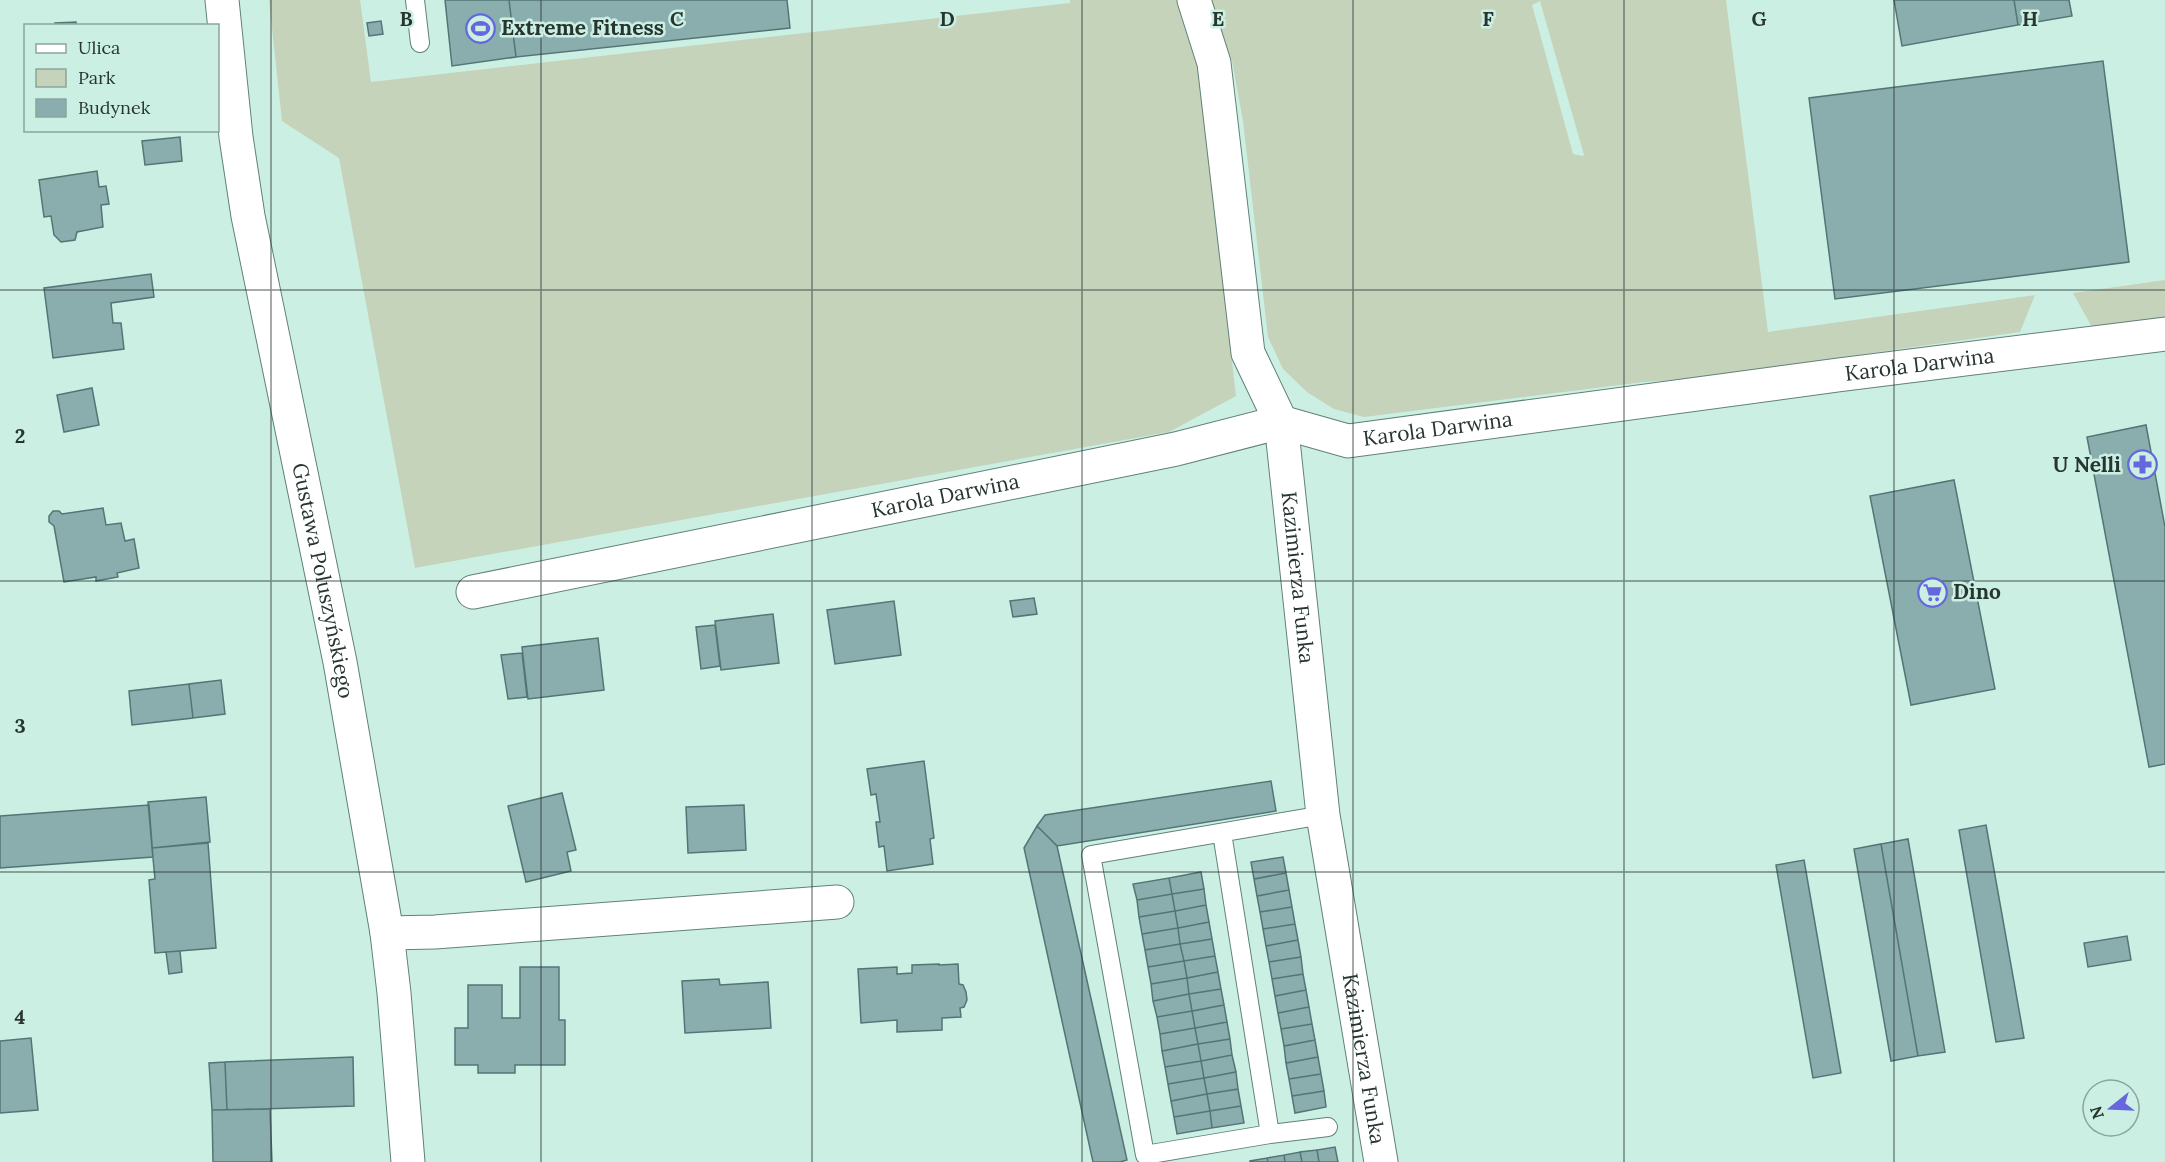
<svg xmlns="http://www.w3.org/2000/svg" width="2165" height="1162" font-family="Lora,serif">
<rect width="100%" height="100%" fill="#ccefe4"/>
<!-- green -->
<path fill="#c4d3b9" fill-rule="evenodd" d="M 269,0 L 360,0 L 371,82 L 1070,3 L 1070,0 L 1180,0 L 1195,40 L 1236,396 L 1169,432 L 415,568 L 339,158 L 282,121 Z
M 1210,0 L 1726,0 L 1768,332 L 2035,295 L 2020,332 L 1689,379 L 1644,382 L 1364,417 L 1334,409 L 1307,392 L 1283,369 L 1268,337 L 1243,121 L 1232,61 ZM 1540,1 L 1584,155 L 1583,156 L 1573,154 L 1532,5 Z
M 2165,280 L 2165,320 L 2093,329 L 2073,293 Z"/>
<!-- building -->
<path fill="#8aaead" stroke="#537675" stroke-width="1.5" d="M 445,0 L 509,0 L 516,57 L 452,66 Z
M 509,0 L 787,0 L 790,28 L 516,57 Z
M 1894,0 L 2014,0 L 2018,25 L 1902,46 Z
M 2014,0 L 2069,0 L 2072,16 L 2018,25 Z
M 381,21 L 383,34 L 369,36 L 367,23 Z
M 76,22 L 76,26 L 55,26 L 55,23 Z
M 2103,61 L 2129,262 L 1835,299 L 1809,98 Z
M 180,137 L 182,161 L 145,165 L 142,141 Z
M 97,171 L 99,187 L 106,186 L 109,204 L 101,205 L 103,227 L 77,232 L 75,240 L 61,242 L 54,235 L 51,216 L 44,217 L 39,180 Z
M 151,274 L 154,297 L 111,303 L 113,323 L 121,323 L 124,349 L 53,358 L 44,288 Z
M 92,388 L 99,425 L 64,432 L 57,395 Z
M 2146,425 L 2165,527 L 2165,764 L 2149,767 L 2087,437 Z
M 1954,480 L 1995,689 L 1911,705 L 1870,496 Z
M 103,508 L 106,525 L 121,523 L 125,541 L 134,539 L 139,568 L 117,573 L 118,577 L 96,581 L 96,577 L 64,582 L 54,526 L 49,522 L 49,516 L 53,511 L 59,511 L 62,514 Z
M 1034,598 L 1037,614 L 1013,617 L 1010,601 Z
M 894,601 L 901,655 L 835,664 L 827,610 Z
M 773,614 L 779,663 L 721,670 L 715,621 Z
M 715,625 L 720,666 L 701,669 L 696,627 Z
M 598,638 L 604,690 L 528,699 L 522,647 Z
M 522,653 L 527,697 L 508,699 L 501,655 Z
M 221,680 L 225,714 L 193,718 L 189,684 Z
M 189,684 L 193,718 L 132,725 L 129,691 Z
M 924,761 L 934,838 L 930,839 L 933,864 L 887,871 L 884,846 L 879,847 L 876,822 L 880,822 L 876,794 L 871,795 L 867,769 Z
M 1271,781 L 1276,811 L 1057,846 L 1037,826 L 1045,815 Z
M 562,793 L 576,850 L 567,852 L 571,871 L 526,882 L 508,806 Z
M 206,797 L 210,842 L 152,848 L 148,802 Z
M 149,805 L 153,857 L 0,868 L 0,816 Z
M 744,805 L 746,850 L 688,853 L 686,807 Z
M 1986,825 L 2024,1038 L 1996,1042 L 1959,830 Z
M 1037,826 L 1057,846 L 1127,1160 L 1120,1162 L 1093,1162 L 1024,848 Z
M 1908,839 L 1945,1052 L 1918,1056 L 1881,844 Z
M 208,843 L 216,948 L 155,953 L 149,880 L 155,879 L 152,848 Z
M 1881,844 L 1918,1056 L 1891,1061 L 1854,849 Z
M 1283,857 L 1286,873 L 1254,879 L 1251,862 Z
M 1804,860 L 1841,1073 L 1813,1078 L 1776,865 Z
M 1201,872 L 1204,889 L 1172,894 L 1169,878 Z
M 1286,873 L 1289,890 L 1257,896 L 1254,879 Z
M 1169,878 L 1172,894 L 1137,900 L 1133,884 Z
M 1204,889 L 1206,905 L 1175,911 L 1172,894 Z
M 1289,890 L 1292,907 L 1260,912 L 1257,896 Z
M 1172,894 L 1175,911 L 1139,917 L 1137,900 Z
M 1206,905 L 1209,922 L 1178,928 L 1175,911 Z
M 1292,907 L 1295,924 L 1263,929 L 1260,912 Z
M 1175,911 L 1178,928 L 1142,934 L 1139,917 Z
M 1209,922 L 1212,939 L 1180,944 L 1178,928 Z
M 1295,924 L 1298,940 L 1266,946 L 1263,929 Z
M 1178,928 L 1180,944 L 1145,950 L 1142,934 Z
M 2127,936 L 2131,960 L 2088,967 L 2084,943 Z
M 1212,939 L 1215,956 L 1184,961 L 1180,944 Z
M 1298,940 L 1301,957 L 1269,962 L 1266,946 Z
M 1180,944 L 1184,961 L 1148,967 L 1145,950 Z
M 180,951 L 182,972 L 169,974 L 166,952 Z
M 1215,956 L 1218,972 L 1187,978 L 1184,961 Z
M 1301,957 L 1303,974 L 1272,979 L 1269,962 Z
M 1184,961 L 1187,978 L 1151,984 L 1148,967 Z
M 939,964 L 939,965 L 958,964 L 959,984 L 963,985 L 966,992 L 967,1000 L 964,1007 L 960,1008 L 961,1017 L 942,1018 L 942,1030 L 897,1032 L 897,1020 L 861,1023 L 858,969 L 897,967 L 897,974 L 912,973 L 912,965 Z
M 520,967 L 559,967 L 559,1020 L 565,1020 L 565,1065 L 515,1065 L 515,1073 L 478,1073 L 478,1065 L 455,1065 L 455,1028 L 468,1028 L 468,985 L 502,985 L 502,1018 L 520,1018 Z
M 1218,972 L 1221,989 L 1189,994 L 1187,978 Z
M 1303,974 L 1306,990 L 1275,996 L 1272,979 Z
M 1187,978 L 1189,994 L 1153,1001 L 1151,984 Z
M 719,979 L 720,985 L 768,982 L 771,1028 L 685,1033 L 682,981 Z
M 1221,989 L 1224,1005 L 1192,1011 L 1189,994 Z
M 1306,990 L 1309,1007 L 1278,1013 L 1275,996 Z
M 1189,994 L 1192,1011 L 1157,1017 L 1153,1001 Z
M 1224,1005 L 1227,1022 L 1195,1028 L 1192,1011 Z
M 1309,1007 L 1312,1024 L 1281,1029 L 1278,1013 Z
M 1192,1011 L 1195,1028 L 1160,1034 L 1157,1017 Z
M 1227,1022 L 1230,1039 L 1198,1044 L 1195,1028 Z
M 1312,1024 L 1315,1040 L 1284,1046 L 1281,1029 Z
M 1195,1028 L 1198,1044 L 1162,1051 L 1160,1034 Z
M 31,1038 L 38,1110 L 0,1113 L 0,1041 Z
M 1230,1039 L 1232,1055 L 1201,1061 L 1198,1044 Z
M 1315,1040 L 1318,1057 L 1286,1063 L 1284,1046 Z
M 1198,1044 L 1201,1061 L 1165,1067 L 1162,1051 Z
M 1232,1055 L 1236,1072 L 1204,1078 L 1201,1061 Z
M 353,1057 L 354,1106 L 227,1110 L 225,1062 Z
M 1318,1057 L 1321,1074 L 1289,1079 L 1286,1063 Z
M 1201,1061 L 1204,1078 L 1168,1084 L 1165,1067 Z
M 225,1062 L 227,1110 L 212,1110 L 209,1063 Z
M 1236,1072 L 1238,1089 L 1207,1094 L 1204,1078 Z
M 1321,1074 L 1324,1091 L 1292,1096 L 1289,1079 Z
M 1204,1078 L 1207,1094 L 1171,1101 L 1168,1084 Z
M 1238,1089 L 1241,1106 L 1210,1111 L 1207,1094 Z
M 1324,1091 L 1326,1107 L 1295,1113 L 1292,1096 Z
M 1207,1094 L 1210,1111 L 1174,1117 L 1171,1101 Z
M 1241,1106 L 1244,1123 L 1212,1128 L 1210,1111 Z
M 270,1109 L 272,1162 L 213,1162 L 212,1110 Z
M 1210,1111 L 1212,1128 L 1177,1134 L 1174,1117 Z
M 1335,1147 L 1338,1162 L 1319,1162 L 1317,1150 Z
M 1317,1150 L 1319,1162 L 1302,1162 L 1300,1152 Z
M 1300,1152 L 1302,1162 L 1285,1162 L 1284,1155 Z
M 1284,1155 L 1285,1162 L 1268,1162 L 1267,1158 Z
M 1267,1158 L 1268,1162 L 1250,1162 L 1250,1161 Z"/>
<g fill="none" stroke-linecap="round" stroke-linejoin="round">
<defs>
<path id="service" d="M 415,0 L 420,43
M 1323,815 L 1091,855 L 1145,1155 L 1270,1134 L 1328,1127
M 1222,833 L 1270,1134"/>
<g id="minor">
<path id="s1" d="M 222,0 L 236,137 L 248,216 L 340,662 L 387,933 L 394,993 L 408,1162"/>
<path id="s2" d="M 1194,0 L 1214,63 L 1248,353 L 1281,422 L 1323,815 L 1381,1162"/>
<path id="s3" d="M 473,592 L 1176,449 L 1281,422 L 1348,441 L 1838,375 L 2165,334"/>
<path d="M 387,933 L 435,932 L 837,902"/>
</g>
</defs>
<!-- service casing -->
<use href="#service" stroke="#618178" stroke-width="20"/>
<!-- minor casing -->
<use href="#minor" stroke="#618178" stroke-width="35"/>
<!-- service -->
<use href="#service" stroke="#fff" stroke-width="18"/>
<!-- minor -->
<use href="#minor" stroke="#fff" stroke-width="33"/>
</g>
<!-- grid -->
<path fill="none" stroke="#273531" stroke-width="1.5" stroke-opacity="0.55" d="M 271,0 L 271,1162M 541,0 L 541,1162M 812,0 L 812,1162M 1082,0 L 1082,1162M 1353,0 L 1353,1162M 1624,0 L 1624,1162M 1894,0 L 1894,1162M 0,290 L 2165,290M 0,581 L 2165,581M 0,872 L 2165,872"/>
<!-- icons -->
<defs>
<symbol id="stadium-ring" viewBox="-11 -11 22 22"><circle r="9.5" fill="#ccefe4" stroke="#6666df" stroke-width="1.5"/><path d="M0-5a6.5 5 0 1 0 0 10a6.5 5 0 1 0 0-10ZM-3.5-1.8h7v3.6h-7Z" fill="#6666df"/></symbol>
<symbol id="pharmacy-ring" viewBox="-11 -11 22 22"><circle r="9.5" fill="#ccefe4" stroke="#6666df" stroke-width="1.5"/><path d="M-2-6h4v4h4v4h-4v4h-4v-4h-4v-4h4Z" fill="#6666df"/></symbol>
<symbol id="supermarket-ring" viewBox="-11 -11 22 22"><circle r="9.5" fill="#ccefe4" stroke="#6666df" stroke-width="1.5"/><path d="M-6-5.5h2.5l.6 2H6L4.5 2H-2.5L-4.4-4H-6ZM-1.5 3.2a1.3 1.3 0 1 0 .1 0ZM3 3.2a1.3 1.3 0 1 0 .1 0Z" fill="#6666df"/></symbol>
</defs>
<g fill-rule="evenodd">
<use href="#stadium-ring" x="464" y="12" width="33" height="33"/>
<use href="#pharmacy-ring" x="2126" y="448" width="33" height="33"/>
<use href="#supermarket-ring" x="1916" y="576" width="33" height="33"/>
</g>
<g text-anchor="middle" stroke-width="5" stroke-linejoin="round" paint-order="stroke">
<!-- poi labels -->
<g font-size="21" font-weight="bold" fill="#273531" stroke="#ccefe4" text-anchor="start">
<text x="501" y="35">Extreme Fitness</text>
<text x="2121" y="472" text-anchor="end">U Nelli</text>
<text x="1953" y="599">Dino</text>
</g>
<!-- street labels -->
<g font-size="21" fill="#273531" stroke="#ccefe4">
<text dy="7" stroke="none"><textPath href="#s3" startOffset="1472">Karola Darwina</textPath></text>
<text dy="7" stroke="none"><textPath href="#s3" startOffset="986">Karola Darwina</textPath></text>
<text dy="7" stroke="none"><textPath href="#s3" startOffset="482">Karola Darwina</textPath></text>
<text dy="7" stroke="none"><textPath href="#s2" startOffset="591">Kazimierza Funka</textPath></text>
<text dy="7" stroke="none"><textPath href="#s1" startOffset="590">Gustawa Poluszyńskiego</textPath></text>
<text dy="7" stroke="none"><textPath href="#s2" startOffset="1077">Kazimierza Funka</textPath></text>
</g>
</g>
<g font-size="20" text-anchor="middle" font-weight="bold" fill="#273531" stroke="#ccefe4" stroke-width="5" stroke-linejoin="round" paint-order="stroke">
<text x="406" y="26">B</text>
<text x="677" y="26">C</text>
<text x="947" y="26">D</text>
<text x="1218" y="26">E</text>
<text x="1488" y="26">F</text>
<text x="1759" y="26">G</text>
<text x="2030" y="26">H</text>
<text x="20" y="443">2</text>
<text x="20" y="733">3</text>
<text x="20" y="1024">4</text>
</g>
<!-- legend -->
<rect x="24" y="24" width="195" height="108" fill="#ccefe4" stroke="#8aa59c" stroke-width="1.5"/>
<rect x="36" y="44" width="30" height="9" fill="#ffffff" stroke="#8aa59c" stroke-width="1.5"/>
<text x="78" y="54" font-size="18" fill="#273531">Ulica</text>
<rect x="36" y="69" width="30" height="18" fill="#c4d3b9" stroke="#8aa59c" stroke-width="1.5"/>
<text x="78" y="84" font-size="18" fill="#273531">Park</text>
<rect x="36" y="99" width="30" height="18" fill="#8aaead" stroke="#8aa59c" stroke-width="1.5"/>
<text x="78" y="114" font-size="18" fill="#273531">Budynek</text>
<!-- north arrow -->
<g transform="translate(2111 1108) rotate(252)"><circle r="28" fill="#ccefe4" stroke="#8aa59c" stroke-width="1.5"/>
<path d="M0-4.5L10 22L0 15L-10 22Z" fill="#6666df"/>
<text y="-9" font-size="16" font-weight="bold" text-anchor="middle" fill="#273531">N</text>
</g>
</svg>
